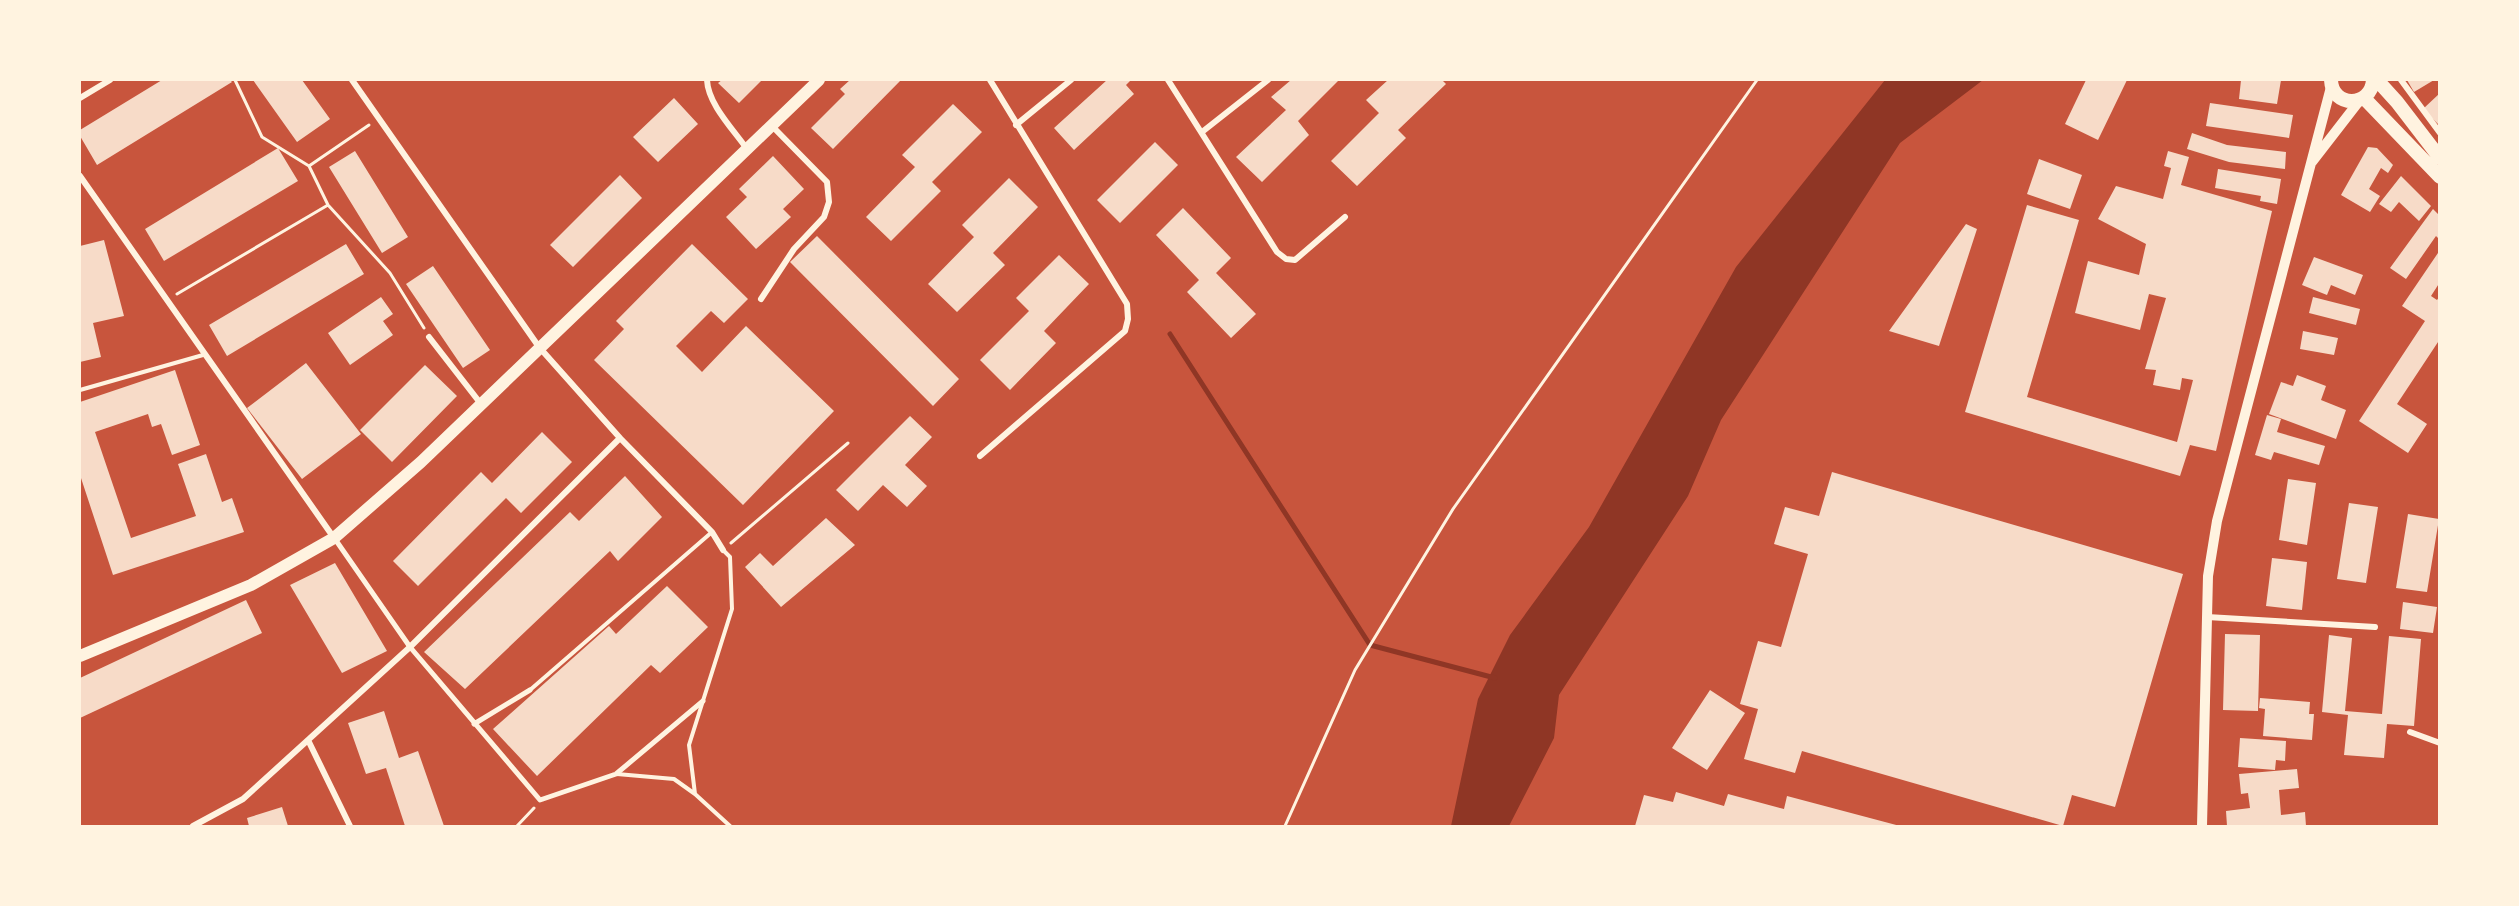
<svg xmlns="http://www.w3.org/2000/svg" width="2519" height="906" font-family="Jost,sans-serif">
<rect width="100%" height="100%" fill="#c8553d"/>
<!-- water -->
<path fill="#8f3625" d="M 1885,80 L 1983,80 L 1900,143 L 1721,420 L 1688,496 L 1559,695 L 1554,738 L 1509,826 L 1451,826 L 1478,699 L 1510,635 L 1589,527 L 1736,267 Z"/>
<g fill="none" stroke-linecap="round" stroke-linejoin="round">
<!-- stream -->
<path stroke="#8f3625" stroke-width="5" d="M 1170,334 L 1370,645 L 1495,678"/>
</g>
<!-- building -->
<path fill="#f7dbc8" d="M 162,80 L 230,80 L 232,82 L 97,165 L 80,136 L 80,130 Z
M 253,80 L 302,80 L 330,119 L 297,142 Z
M 722,80 L 762,80 L 739,103 L 718,83 Z
M 850,80 L 901,80 L 833,149 L 811,128 L 845,94 L 840,89 Z
M 1107,80 L 1129,80 L 1130,81 L 1126,85 L 1134,94 L 1074,150 L 1054,128 Z
M 1291,80 L 1339,80 L 1298,121 L 1309,135 L 1262,182 L 1236,157 L 1286,110 L 1271,97 Z
M 1388,80 L 1442,80 L 1446,84 L 1398,130 L 1406,138 L 1357,186 L 1331,161 L 1379,113 L 1366,100 Z
M 2086,80 L 2127,80 L 2098,140 L 2065,124 Z
M 2241,80 L 2281,80 L 2277,104 L 2239,99 Z
M 2407,80 L 2434,80 L 2414,92 Z
M 2440,93 L 2440,126 L 2423,109 Z
M 674,98 L 698,124 L 658,162 L 633,137 Z
M 2210,103 L 2293,115 L 2289,138 L 2206,126 Z
M 953,104 L 982,132 L 932,182 L 941,191 L 891,241 L 866,217 L 915,167 L 902,155 Z
M 2192,133 L 2227,145 L 2286,152 L 2285,169 L 2229,162 L 2187,149 Z
M 1155,142 L 1178,165 L 1120,223 L 1097,200 Z
M 2368,147 L 2377,148 L 2393,165 L 2388,173 L 2381,168 L 2369,189 L 2380,196 L 2370,212 L 2341,195 Z
M 278,148 L 298,181 L 164,261 L 145,229 Z
M 355,151 L 408,237 L 382,253 L 329,167 Z
M 2168,151 L 2189,157 L 2181,185 L 2272,211 L 2216,451 L 2190,445 L 2180,476 L 1965,412 L 2027,205 L 2079,220 L 2027,397 L 2177,442 L 2193,380 L 2182,378 L 2180,390 L 2153,385 L 2156,370 L 2145,369 L 2166,298 L 2149,294 L 2140,330 L 2075,313 L 2088,261 L 2139,275 L 2146,244 L 2098,219 L 2116,186 L 2163,199 L 2171,168 L 2164,166 Z
M 773,156 L 804,189 L 783,209 L 791,217 L 756,249 L 726,217 L 747,197 L 739,189 Z
M 2039,159 L 2082,175 L 2070,209 L 2027,194 Z
M 2218,169 L 2281,179 L 2277,204 L 2260,201 L 2261,196 L 2215,188 Z
M 620,175 L 642,198 L 573,267 L 550,245 Z
M 2401,176 L 2431,206 L 2419,221 L 2399,202 L 2391,212 L 2379,204 Z
M 1009,178 L 1038,207 L 993,253 L 1005,265 L 957,312 L 928,284 L 974,237 L 962,225 Z
M 1183,208 L 1231,258 L 1216,273 L 1256,314 L 1231,338 L 1187,292 L 1199,280 L 1156,235 Z
M 2433,209 L 2440,216 L 2440,240 L 2436,236 L 2406,279 L 2390,268 Z
M 1966,224 L 1977,229 L 1939,346 L 1889,331 Z
M 817,236 L 959,379 L 933,406 L 790,262 Z
M 104,240 L 124,316 L 93,323 L 101,357 L 80,362 L 80,246 Z
M 346,244 L 364,274 L 227,356 L 209,325 Z
M 692,244 L 748,299 L 724,323 L 711,311 L 676,346 L 702,372 L 746,326 L 834,411 L 743,505 L 594,360 L 624,329 L 616,321 Z
M 2440,250 L 2440,282 L 2431,296 L 2437,300 L 2440,296 L 2440,339 L 2397,404 L 2427,424 L 2408,453 L 2359,421 L 2425,321 L 2402,306 Z
M 1059,255 L 1089,284 L 1044,331 L 1056,343 L 1010,390 L 980,360 L 1029,311 L 1016,298 Z
M 2314,257 L 2363,275 L 2355,295 L 2331,285 L 2327,295 L 2302,285 Z
M 433,266 L 490,350 L 463,368 L 406,284 Z
M 381,297 L 393,314 L 383,321 L 393,335 L 350,365 L 328,333 Z
M 2313,297 L 2360,309 L 2356,325 L 2309,313 Z
M 2303,331 L 2338,338 L 2334,355 L 2300,349 Z
M 306,363 L 361,434 L 302,479 L 247,408 Z
M 425,365 L 457,396 L 392,462 L 360,430 Z
M 175,370 L 200,445 L 172,455 L 161,424 L 152,427 L 148,414 L 95,432 L 131,538 L 196,516 L 178,464 L 206,454 L 222,502 L 232,498 L 244,532 L 113,575 L 80,475 L 80,402 Z
M 2297,375 L 2326,386 L 2321,400 L 2346,410 L 2336,439 L 2269,414 L 2281,382 L 2293,386 Z
M 2267,415 L 2281,419 L 2277,432 L 2325,446 L 2319,465 L 2274,452 L 2271,460 L 2255,455 Z
M 910,416 L 932,437 L 905,465 L 927,486 L 907,507 L 883,485 L 858,511 L 836,490 Z
M 542,432 L 572,462 L 521,513 L 506,498 L 418,586 L 393,561 L 481,472 L 492,483 Z
M 1832,472 L 2183,574 L 2115,807 L 2072,795 L 2063,826 L 1802,751 L 1795,773 L 1744,759 L 1758,709 L 1740,704 L 1758,641 L 1781,647 L 1808,554 L 1774,544 L 1785,507 L 1819,516 Z
M 625,476 L 662,517 L 618,561 L 610,551 L 465,689 L 424,652 L 570,512 L 579,521 Z
M 2288,479 L 2316,483 L 2307,545 L 2279,540 Z
M 2349,503 L 2378,507 L 2366,583 L 2337,579 Z
M 2408,514 L 2439,519 L 2427,592 L 2396,588 Z
M 826,518 L 855,545 L 781,607 L 745,567 L 760,553 L 773,566 Z
M 2272,558 L 2307,562 L 2302,610 L 2266,606 Z
M 335,563 L 387,651 L 342,673 L 290,585 Z
M 667,586 L 708,627 L 660,673 L 651,665 L 537,776 L 493,729 L 609,626 L 616,634 Z
M 246,600 L 262,633 L 80,718 L 80,678 Z
M 2403,602 L 2437,607 L 2433,633 L 2400,629 Z
M 2225,634 L 2260,635 L 2258,711 L 2223,710 Z
M 2329,635 L 2352,638 L 2345,711 L 2382,714 L 2389,636 L 2421,639 L 2414,726 L 2387,724 L 2384,758 L 2344,755 L 2348,715 L 2322,712 Z
M 1710,690 L 1745,713 L 1707,770 L 1672,748 Z
M 2260,698 L 2310,702 L 2309,714 L 2314,714 L 2312,740 L 2263,736 L 2265,709 L 2259,708 Z
M 384,711 L 399,758 L 418,751 L 444,826 L 405,826 L 386,768 L 366,774 L 348,723 Z
M 2240,738 L 2286,741 L 2285,761 L 2276,760 L 2275,770 L 2238,767 Z
M 2297,769 L 2299,788 L 2279,790 L 2281,815 L 2305,812 L 2306,826 L 2227,826 L 2226,811 L 2250,808 L 2248,793 L 2241,794 L 2239,774 Z
M 1676,792 L 1724,806 L 1728,794 L 1784,809 L 1787,796 L 1900,826 L 1635,826 L 1644,795 L 1673,802 Z
M 282,807 L 288,826 L 249,826 L 247,818 Z"/>
<g fill="none" stroke-linecap="round" stroke-linejoin="round">
<!-- path -->
<path stroke="#fff3e0" stroke-width="3" d="M 235,80 L 262,137 L 309,166 L 328,205 L 390,273 L 424,328
M 309,166 L 369,125
M 177,294 L 328,205
M 731,543 L 848,443
M 517,826 L 534,808
M 1285,826 L 1355,670 L 1453,509 L 1757,80"/>
<!-- service -->
<path stroke="#fff3e0" stroke-width="4" d="M 80,390 L 203,355
M 530,690 L 712,532
M 617,774 L 674,779 L 695,794 L 730,826
M 695,794 L 689,745 L 732,609 L 730,557 L 723,550"/>
<!-- pedestrian -->
<path stroke="#fff3e0" stroke-width="5" d="M 335,539 L 410,647 L 540,800 L 616,774 L 703,701
M 474,724 L 530,690"/>
<!-- minor -->
<path stroke="#fff3e0" stroke-width="6" d="M 707,80 C 708,104 733,129 747,149
M 1168,80 L 1277,252 L 1286,259 L 1295,260 L 1345,217
M 2401,80 L 2440,133
M 80,98 L 110,80
M 1016,125 L 1071,80
M 1202,132 L 1268,80
M 80,176 L 334,538
M 761,299 L 794,249 L 824,217 L 829,202 L 827,182 L 773,127
M 429,337 L 481,404
M 620,438 L 712,532 L 723,550
M 980,456 L 1125,331 L 1128,319 L 1127,304 L 990,80
M 2207,617 L 2375,627
M 2410,732 L 2440,743
M 308,740 L 350,826
M 193,826 L 243,799 L 308,740 L 410,647 L 620,438 L 539,347 L 352,80"/>
<!-- tertiary -->
<path stroke="#fff3e0" stroke-width="10" d="M 2312,162 L 2360,100
M 2202,826 L 2208,576 L 2217,521 L 2331,87"/>
<!-- secondary -->
<path stroke="#fff3e0" stroke-width="12" d="M 80,656 L 251,585 L 334,538 L 421,462 L 819,80"/>
<!-- primary -->
<path stroke="#fff3e0" stroke-width="14" d="M 2331,80 C 2332,108 2371,108 2373,80
M 2377,80 L 2397,102 L 2440,158
M 2364,98 L 2440,177"/>
</g>
<!-- border -->
<rect width="2519" height="906" fill="none" stroke="#fff3e0" stroke-width="162"/>
</svg>
